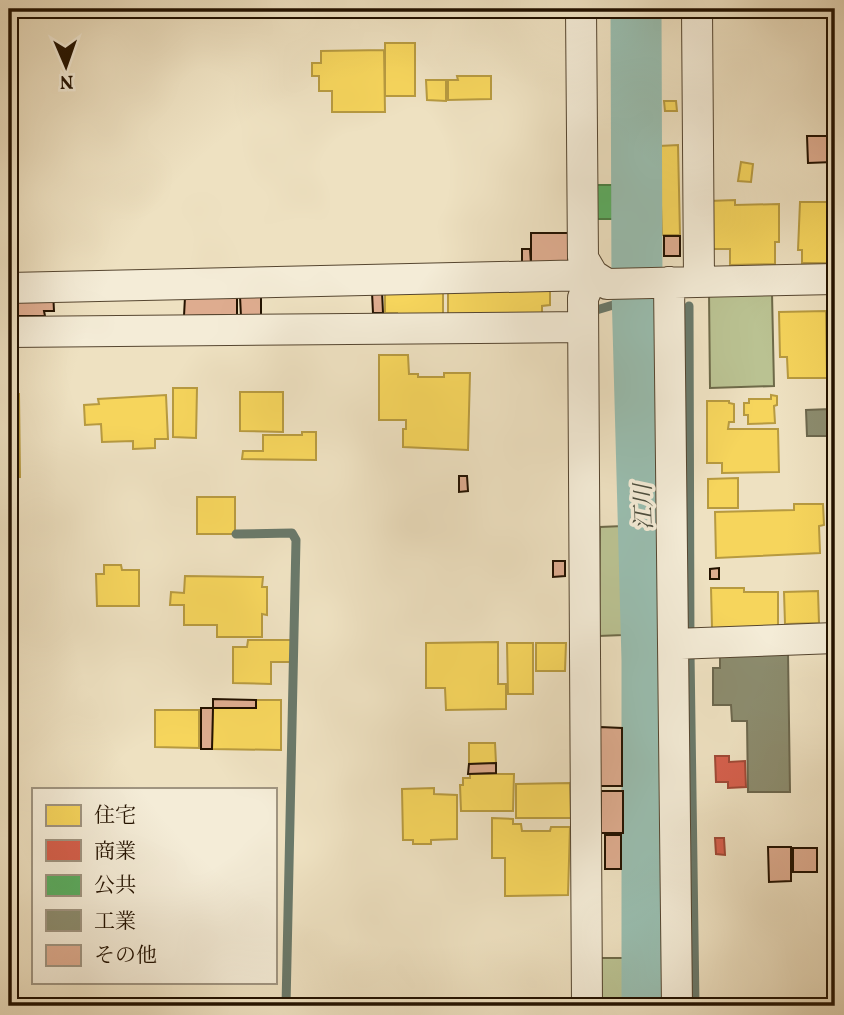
<svg xmlns="http://www.w3.org/2000/svg" width="844" height="1015" font-family="Vollkorn,'Noto Serif JP',serif">
<rect width="100%" height="100%" fill="#eee1c1"/>
<filter id="stains"><feTurbulence type="fractalNoise" baseFrequency=".00286" numOctaves="4"/><feColorMatrix values="0 0 0 0 .2 0 0 0 0 .09 0 0 0 0 .02 0 0 0 .5 -.17"/></filter>
<radialGradient id="worn" r=".72"><stop offset=".6" stop-color="#630" stop-opacity="0"/><stop offset="1" stop-color="#630" stop-opacity=".3"/></radialGradient>
<!-- green -->
<path fill="#bac292" stroke="#6e6a49" stroke-width="2" d="M 709,292 L 772,293 L 774,386 L 710,388 Z
M 623,526 L 623,635 L 599,636 L 600,527 Z
M 600,958 L 625,958 L 625,1005 L 601,1005 Z"/>
<!-- homes -->
<path fill="#f6d55c" stroke="#b79a40" stroke-width="2" d="M 385,43 L 415,43 L 415,96 L 385,96 Z
M 384,50 L 385,112 L 332,112 L 332,91 L 319,91 L 319,76 L 312,76 L 312,63 L 321,63 L 321,51 Z
M 457,76 L 491,76 L 491,99 L 448,100 L 448,80 L 458,80 Z
M 426,80 L 446,80 L 446,101 L 427,100 Z
M 664,101 L 676,101 L 677,111 L 665,111 Z
M 678,145 L 680,235 L 662,235 L 659,146 Z
M 741,162 L 753,164 L 751,182 L 738,181 Z
M 735,200 L 735,205 L 779,204 L 779,242 L 775,242 L 775,264 L 730,265 L 730,249 L 710,249 L 709,201 Z
M 800,202 L 834,202 L 835,263 L 802,263 L 802,250 L 798,250 Z
M 443,290 L 443,315 L 397,315 L 397,313 L 385,313 L 385,291 Z
M 448,290 L 550,290 L 550,305 L 542,306 L 542,314 L 448,314 Z
M 826,311 L 827,378 L 788,378 L 787,357 L 780,357 L 779,312 Z
M 9,343 L 14,344 L 13,385 L 9,385 Z
M 379,355 L 408,355 L 409,374 L 418,374 L 418,377 L 444,377 L 444,373 L 470,373 L 468,450 L 403,447 L 403,429 L 406,429 L 406,420 L 379,420 Z
M 173,388 L 197,388 L 196,438 L 173,437 Z
M 240,392 L 283,392 L 283,432 L 240,431 Z
M 9,394 L 19,394 L 20,477 L 9,477 Z
M 166,395 L 168,439 L 155,439 L 155,448 L 133,449 L 133,441 L 102,442 L 101,424 L 85,425 L 84,405 L 99,404 L 98,399 Z
M 771,395 L 777,396 L 777,405 L 774,406 L 775,423 L 748,424 L 748,415 L 744,415 L 744,403 L 749,403 L 749,399 L 771,399 Z
M 707,401 L 729,401 L 729,403 L 734,404 L 734,422 L 729,422 L 728,429 L 778,429 L 779,472 L 722,473 L 722,463 L 707,463 Z
M 302,432 L 316,432 L 316,460 L 242,459 L 243,451 L 263,451 L 263,435 L 302,435 Z
M 738,478 L 738,508 L 708,508 L 708,479 Z
M 197,497 L 235,497 L 235,534 L 197,534 Z
M 794,504 L 823,504 L 824,525 L 819,526 L 820,553 L 716,558 L 715,512 L 794,510 Z
M 104,565 L 121,565 L 122,570 L 139,570 L 139,606 L 97,606 L 96,574 L 104,574 Z
M 185,576 L 263,577 L 262,587 L 267,587 L 267,615 L 262,614 L 262,637 L 217,637 L 217,625 L 184,625 L 184,605 L 170,605 L 171,592 L 184,593 Z
M 711,588 L 744,588 L 744,592 L 778,592 L 778,627 L 712,628 Z
M 818,591 L 819,623 L 785,624 L 784,592 Z
M 248,640 L 291,640 L 291,662 L 271,662 L 271,684 L 233,683 L 233,647 L 247,647 Z
M 498,642 L 498,684 L 506,684 L 506,709 L 446,710 L 445,688 L 426,688 L 426,643 Z
M 507,643 L 533,643 L 533,694 L 508,694 Z
M 536,643 L 566,643 L 565,671 L 536,671 Z
M 256,700 L 281,700 L 281,750 L 212,749 L 213,708 L 256,708 Z
M 155,710 L 199,710 L 199,748 L 155,747 Z
M 469,743 L 495,743 L 496,763 L 469,764 Z
M 470,774 L 514,774 L 513,811 L 461,811 L 460,785 L 463,785 L 463,778 L 470,778 Z
M 570,783 L 571,818 L 516,818 L 516,784 Z
M 434,788 L 434,794 L 457,795 L 457,839 L 431,840 L 431,844 L 413,844 L 413,840 L 403,840 L 402,789 Z
M 492,818 L 513,819 L 513,824 L 521,824 L 522,831 L 550,831 L 551,827 L 570,827 L 568,895 L 505,896 L 505,858 L 492,858 Z
M 766,1001 L 766,1005 L 781,1006 L 739,1006 L 739,1002 Z"/>
<!-- shops -->
<path fill="#d6604d" stroke="#a04936" stroke-width="2" d="M 715,756 L 729,756 L 729,762 L 745,761 L 746,787 L 728,788 L 728,782 L 716,782 Z
M 715,838 L 724,838 L 725,855 L 716,854 Z"/>
<!-- public -->
<path fill="#5aae61" stroke="#4a7f44" stroke-width="2" d="M 596,185 L 612,185 L 613,219 L 596,219 Z"/>
<!-- industry -->
<path fill="#8c8c6e" stroke="#6c674d" stroke-width="2" d="M 831,404 L 835,404 L 835,451 L 833,451 Z
M 830,409 L 831,436 L 807,436 L 806,410 Z
M 788,652 L 790,792 L 748,792 L 747,721 L 732,721 L 731,705 L 713,705 L 713,668 L 720,668 L 720,653 Z"/>
<g fill="none" stroke-linecap="round" stroke-linejoin="round">
<!-- stream -->
<path stroke="#6a796a" stroke-width="9" d="M 689,306 L 690,653 L 695,1006
M 593,315 L 593,311 L 637,298
M 236,534 L 292,533 L 296,540 L 286,1006"/>
<!-- river -->
<path stroke="#99beb0" stroke-width="51" d="M 636,9 L 637,289 L 647,660 L 647,1006"/>
</g>
<!-- building -->
<path fill="#deac8f" stroke="#231200" stroke-width="2" d="M 807,136 L 833,136 L 833,162 L 808,163 Z
M 531,233 L 568,233 L 568,264 L 531,264 Z
M 664,236 L 680,236 L 680,256 L 664,256 Z
M 522,249 L 530,249 L 531,264 L 522,264 Z
M 53,291 L 54,311 L 44,311 L 45,316 L 9,316 L 9,292 Z
M 382,291 L 383,313 L 373,313 L 372,292 Z
M 237,296 L 237,315 L 184,316 L 185,297 Z
M 240,296 L 261,296 L 261,317 L 241,317 Z
M 459,476 L 467,476 L 468,491 L 459,492 Z
M 553,561 L 565,561 L 565,576 L 553,577 Z
M 719,568 L 719,579 L 710,579 L 710,569 Z
M 213,699 L 256,700 L 256,708 L 213,708 Z
M 201,708 L 213,708 L 212,749 L 201,749 Z
M 600,727 L 622,728 L 622,786 L 600,786 Z
M 496,763 L 496,773 L 468,774 L 469,764 Z
M 601,791 L 623,791 L 623,833 L 601,833 Z
M 605,835 L 621,835 L 621,869 L 605,869 Z
M 768,847 L 791,847 L 791,881 L 769,882 Z
M 793,848 L 817,848 L 817,872 L 793,872 Z"/>
<g fill="none" stroke-linecap="round" stroke-linejoin="round">
<defs>
<path id="minor" d="M 581,9 L 583,258 L 593,275 L 607,284 L 835,279
M 697,9 L 699,280
M 669,282 L 677,1006
M 9,288 L 593,275 L 583,298 L 587,1006
M 9,332 L 583,327
M 674,644 L 835,638"/>
</defs>
<!-- minor casing -->
<use href="#minor" stroke="#564630" stroke-width="32"/>
<!-- minor -->
<use href="#minor" stroke="#f4ecd7" stroke-width="30"/>
</g>
<g text-anchor="middle" stroke-width="7" stroke-linejoin="round" paint-order="stroke">
<!-- water labels -->
<g font-size="23" font-style="italic" fill="#4c4e3e" stroke="#f4ecd7">
<text transform="translate(643 507) rotate(-92)" y="8">江川</text>
</g>
</g>
<!-- margin -->
<rect width="844" height="1015" fill="none" stroke="#eee1c1" stroke-width="35"/>
<rect x="10" y="10" width="823" height="994" fill="none" stroke="#231200" stroke-width="3.5"/>
<rect x="18" y="18" width="809" height="980" fill="none" stroke="#231200" stroke-width="2"/>
<!-- legend -->
<rect x="32" y="788" width="245" height="196" fill="#f4ecd7" stroke="#a09581" stroke-width="2"/>
<rect x="46" y="805" width="35" height="21" fill="#f6d55c" stroke="#a09581" stroke-width="2"/>
<text x="94" y="822" font-size="21" fill="#231200">住宅</text>
<rect x="46" y="840" width="35" height="21" fill="#d6604d" stroke="#a09581" stroke-width="2"/>
<text x="94" y="858" font-size="21" fill="#231200">商業</text>
<rect x="46" y="875" width="35" height="21" fill="#5aae61" stroke="#a09581" stroke-width="2"/>
<text x="94" y="892" font-size="21" fill="#231200">公共</text>
<rect x="46" y="910" width="35" height="21" fill="#8c8c6e" stroke="#a09581" stroke-width="2"/>
<text x="94" y="928" font-size="21" fill="#231200">工業</text>
<rect x="46" y="945" width="35" height="21" fill="#deac8f" stroke="#a09581" stroke-width="2"/>
<text x="94" y="962" font-size="21" fill="#231200">その他</text>
<!-- north arrow -->
<g transform="translate(66 66) rotate(178)" stroke="#f4ecd7" stroke-width="5" paint-order="stroke">
<path d="M0-5L12 26L0 18L-12 26Z" fill="#231200"/>
<text y="-10" font-size="19" font-weight="bold" text-anchor="middle" fill="#231200">N</text>
</g>
<rect width="100%" height="100%" filter="url(#stains)"/>
<rect width="100%" height="100%" fill="url(#worn)"/>
</svg>
